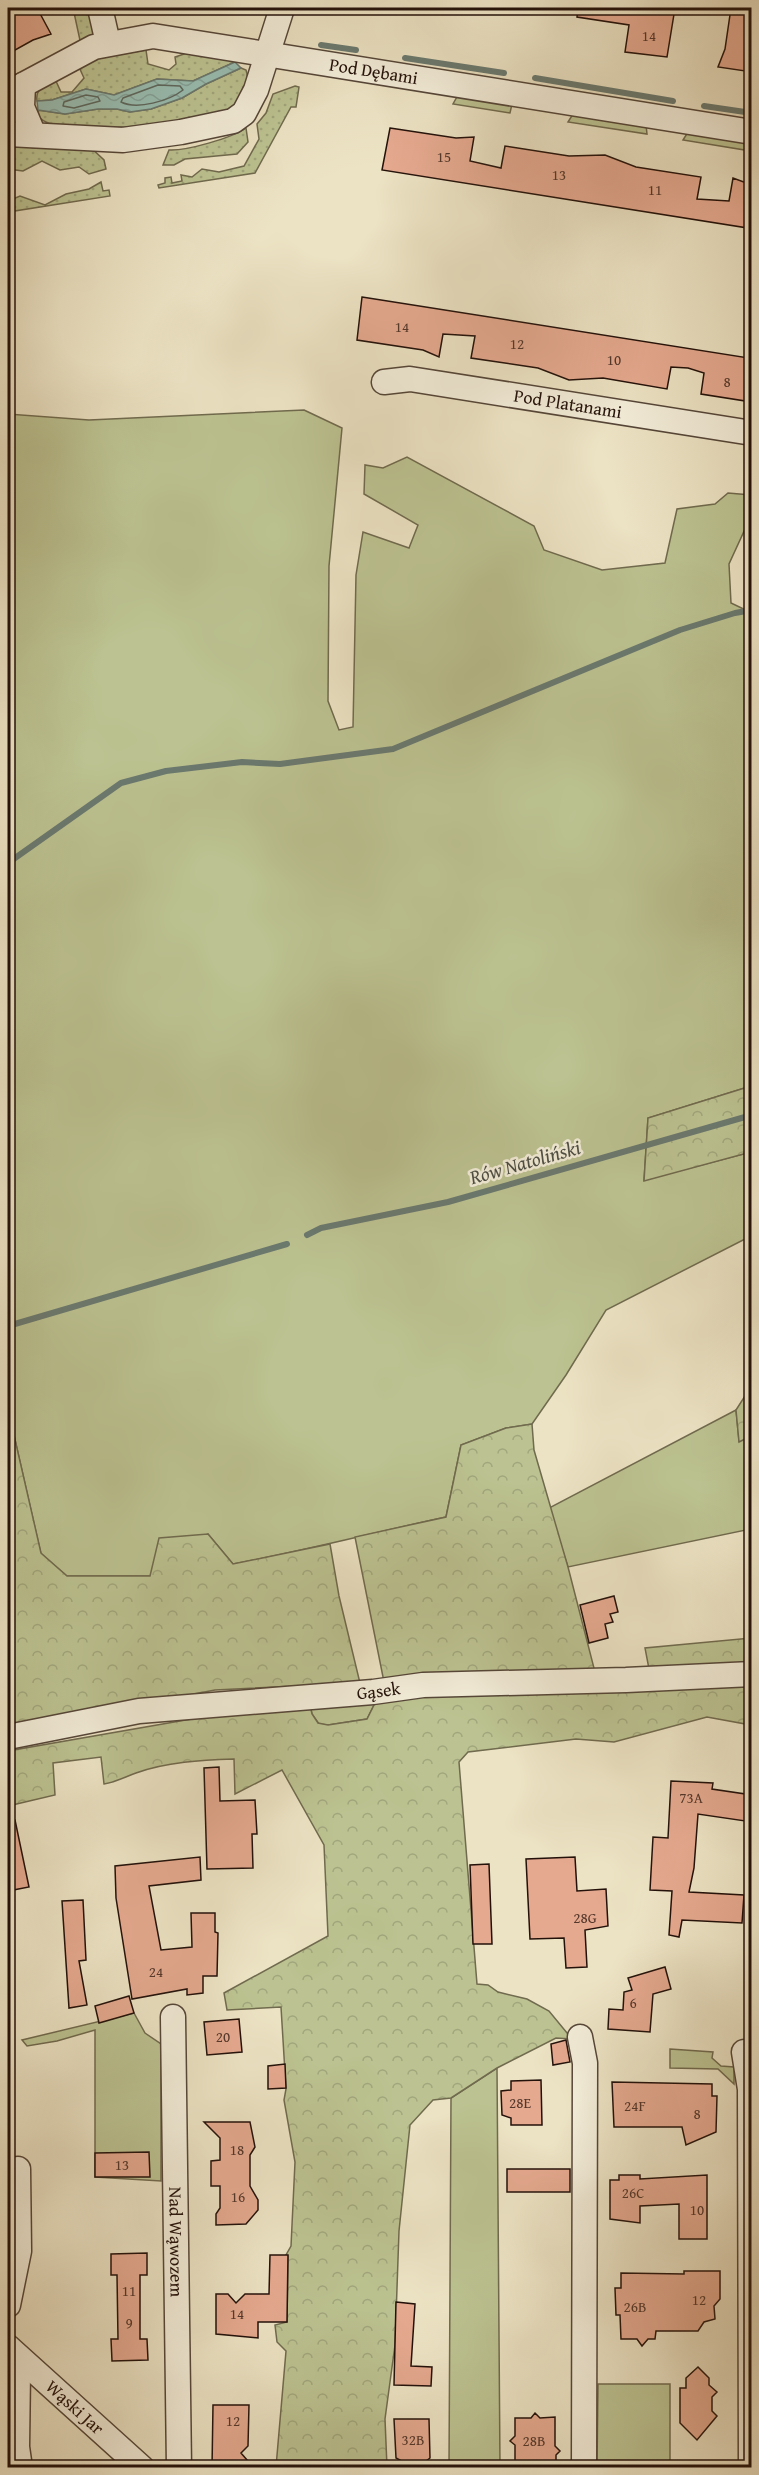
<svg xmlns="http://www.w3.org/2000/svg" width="759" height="2475" font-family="'Gentium Book Plus',serif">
<defs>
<pattern id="forest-crowns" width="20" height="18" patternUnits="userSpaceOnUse" patternTransform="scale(1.5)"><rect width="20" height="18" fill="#bcc291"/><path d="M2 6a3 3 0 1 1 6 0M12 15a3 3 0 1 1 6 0" fill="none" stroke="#a1a67c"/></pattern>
<pattern id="garden-dots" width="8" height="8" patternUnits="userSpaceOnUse" patternTransform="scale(1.5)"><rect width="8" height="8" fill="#bcc291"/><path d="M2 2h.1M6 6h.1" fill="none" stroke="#a1a67c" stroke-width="1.8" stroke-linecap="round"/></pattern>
<pattern id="water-waves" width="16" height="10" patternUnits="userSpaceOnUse" patternTransform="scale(1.5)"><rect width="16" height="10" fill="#99beb2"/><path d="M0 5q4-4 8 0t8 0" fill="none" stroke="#84a298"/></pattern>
</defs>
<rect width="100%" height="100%" fill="#ece3c4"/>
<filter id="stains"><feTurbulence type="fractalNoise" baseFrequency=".00333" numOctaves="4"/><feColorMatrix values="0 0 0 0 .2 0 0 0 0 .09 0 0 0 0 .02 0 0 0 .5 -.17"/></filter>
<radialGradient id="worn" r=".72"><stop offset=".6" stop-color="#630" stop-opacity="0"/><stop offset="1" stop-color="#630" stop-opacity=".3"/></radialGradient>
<!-- grass -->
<path fill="#bcc291" stroke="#706a4e" stroke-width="1.5" d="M 458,95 L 512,104 L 510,113 L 453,104 Z
M 573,114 L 646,125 L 647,134 L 568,122 Z
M 688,132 L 751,142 L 751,151 L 683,140 Z
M 304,410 L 342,428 L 329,566 L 328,701 L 339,730 L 353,727 L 356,575 L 363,532 L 409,548 L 418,525 L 364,494 L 365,465 L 383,468 L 407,457 L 534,526 L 544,550 L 602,570 L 665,563 L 677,509 L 715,504 L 728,493 L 751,495 L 751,516 L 729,564 L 731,603 L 752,613 L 751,1086 L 648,1118 L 644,1180 L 751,1152 L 751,1236 L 606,1310 L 566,1375 L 532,1424 L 506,1428 L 461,1445 L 446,1517 C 375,1532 305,1551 233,1564 L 208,1534 L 151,1576 L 67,1576 L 41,1554 L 8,1409 L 8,414 L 89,420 Z
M 736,1410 L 739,1441 L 751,1436 L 751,1529 L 568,1567 L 549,1508 Z
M 378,1697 L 367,1719 L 328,1725 L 319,1724 L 312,1714 L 309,1701 Z
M 134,2013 L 145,2033 L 161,2044 L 161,2181 L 95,2177 L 95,2030 L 57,2041 L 27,2046 L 22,2040 Z
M 670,2049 L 713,2052 L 712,2058 L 721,2066 L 734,2067 L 734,2084 L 718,2069 L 670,2068 Z
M 497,2068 L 500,2467 L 449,2468 L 451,2098 Z
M 598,2384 L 670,2384 L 670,2467 L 597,2467 Z"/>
<!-- forest -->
<path fill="url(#forest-crowns)" stroke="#706a4e" stroke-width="1.5" d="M 751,1086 L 751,1152 L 644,1181 L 648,1118 Z
M 751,1370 L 751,1436 L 739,1442 L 736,1410 L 745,1396 Z
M 8,1409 L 41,1553 L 67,1576 L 150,1576 L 159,1538 L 208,1534 L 233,1564 L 330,1544 L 339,1596 L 360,1683 L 215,1690 L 8,1729 Z
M 532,1424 L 534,1450 L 568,1567 L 595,1672 L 384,1682 L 355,1537 L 446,1517 L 461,1445 L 506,1428 Z
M 751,1638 L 751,1663 L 649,1669 L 645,1648 Z
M 751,1680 L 751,1725 L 707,1717 L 614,1742 L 576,1739 L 468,1752 L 459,1762 L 477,1984 L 488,1985 L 498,1992 L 527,1999 L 549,2011 L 572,2039 L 556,2038 L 497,2068 L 451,2098 L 433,2100 L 410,2125 L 399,2231 L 395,2345 L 385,2419 L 387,2467 L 276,2467 L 286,2351 L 277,2342 L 275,2325 L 287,2322 L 288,2256 L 286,2255 L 291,2246 L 295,2162 L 284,2100 L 286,2089 L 281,2007 L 227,2010 L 224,1993 L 328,1936 L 324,1845 L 282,1770 L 235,1794 L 234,1759 C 202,1760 166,1762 136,1773 C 125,1777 116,1782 104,1784 L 101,1757 L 53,1763 L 55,1795 L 8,1806 L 8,1751 L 283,1703 L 309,1701 L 312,1714 L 318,1723 L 328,1725 L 367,1719 L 378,1697 Z"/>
<!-- garden -->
<path fill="url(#garden-dots)" stroke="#706a4e" stroke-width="1.5" d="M 73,8 L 93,8 L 94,35 L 81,45 Z
M 146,50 L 148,64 L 169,70 L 176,64 L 175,57 L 187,53 L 234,60 L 235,62 L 193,81 L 157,79 L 114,95 L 86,89 L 52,100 L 37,101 C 35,89 45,84 55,79 L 61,92 L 72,92 L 84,78 L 79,67 L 93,59 Z
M 241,68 L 246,70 C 251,84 240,105 225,111 C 199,122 56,140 39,117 L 38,110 L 65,114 L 98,109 L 117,109 L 130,112 L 151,109 L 182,98 L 206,84 Z
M 295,86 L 299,87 L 296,107 L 291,107 L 255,173 L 159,188 L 158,185 L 165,183 L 165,178 L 171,177 L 172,183 L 182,181 L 181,175 L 192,177 L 202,169 L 219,172 L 244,166 L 259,139 L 257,124 L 266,113 L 273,94 Z
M 246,128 L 248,142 L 237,154 L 185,159 L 174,165 L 163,165 L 169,150 C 186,151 232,138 246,128 Z
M 8,140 L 90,147 L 104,160 L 106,169 L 89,174 L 79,167 L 60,170 L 42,161 L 23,171 L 8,169 Z
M 101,182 L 103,191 L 109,190 L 110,196 L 8,212 L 8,201 L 20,196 L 45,205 L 66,194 L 89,189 Z"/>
<!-- water -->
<path fill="url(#water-waves)" stroke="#6a796f" stroke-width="1.5" d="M 235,62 L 241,68 L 206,84 L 182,98 L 151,109 L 130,112 L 117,109 L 98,109 L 65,114 L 38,110 L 37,101 L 52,100 L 86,89 L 114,95 L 157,79 L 193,81 Z"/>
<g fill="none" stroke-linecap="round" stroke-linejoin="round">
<!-- shore -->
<path stroke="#5e685e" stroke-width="1.5" d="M 158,85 L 180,86 L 183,90 C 169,101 137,110 121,102 L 123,98 Z
M 86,95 L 98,97 L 100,101 L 74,108 L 63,106 L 64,102 Z"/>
<!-- stream -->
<path stroke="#6a796f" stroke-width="6" d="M 321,45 L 356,50
M 405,58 L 504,73
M 535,78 L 673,101
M 704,106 L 752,113
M 8,863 L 121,783 L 166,771 L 242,762 L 280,764 L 393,749 L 680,630 L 735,613 L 752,610
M 307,1235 L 321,1228 L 448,1202 L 752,1115
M 8,1326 L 287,1244"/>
</g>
<!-- building -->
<path fill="#e5a98f" stroke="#23110a" stroke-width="1.5" d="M 8,8 L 37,8 L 51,34 L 33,40 L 8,54 Z
M 578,8 L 636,10 L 636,8 L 675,8 L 667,57 L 625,52 L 629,25 L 577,17 Z
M 731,8 L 752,8 L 752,72 L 718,67 L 725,49 Z
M 390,128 L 456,138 L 474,137 L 470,161 L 501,168 L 505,146 L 569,156 L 605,155 L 636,167 L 701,177 L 697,199 L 729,201 L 733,178 L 752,185 L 752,224 L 748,223 L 748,228 L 382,170 Z
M 362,297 L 749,358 L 748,362 L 752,363 L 752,402 L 701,394 L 704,373 L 688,368 L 671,367 L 667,389 L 603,378 L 569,380 L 538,368 L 471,358 L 475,336 L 443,334 L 439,357 L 423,350 L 357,340 Z
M 614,1596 L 618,1612 L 610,1614 L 613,1622 L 605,1624 L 608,1638 L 589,1643 L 580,1605 Z
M 219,1767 L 220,1801 L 255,1800 L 257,1834 L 252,1834 L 253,1868 L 207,1869 L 204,1768 Z
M 671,1781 L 713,1783 L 712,1789 L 752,1795 L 752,1822 L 698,1814 L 694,1868 L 689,1892 L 744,1895 L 742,1923 L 682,1920 L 679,1937 L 669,1935 L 672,1891 L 650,1890 L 653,1837 L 668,1838 Z
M 15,1820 L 29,1887 L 8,1891 L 8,1821 Z
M 200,1857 L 201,1880 L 149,1886 L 161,1950 L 192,1947 L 191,1913 L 215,1913 L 215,1932 L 218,1933 L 217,1976 L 203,1976 L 203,1993 L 187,1995 L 187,1989 L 132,1999 L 116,1898 L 115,1866 Z
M 575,1857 L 577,1891 L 606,1889 L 608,1926 L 585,1930 L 587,1967 L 566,1968 L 564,1938 L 530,1939 L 526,1859 Z
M 489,1864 L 492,1944 L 473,1944 L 470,1865 Z
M 83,1900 L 86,1960 L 79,1961 L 87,2005 L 69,2008 L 62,1901 Z
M 665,1967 L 671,1989 L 653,1994 L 650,2032 L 608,2029 L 609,2009 L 623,2010 L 624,1992 L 632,1990 L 628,1978 Z
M 129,1996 L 134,2013 L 99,2023 L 95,2006 Z
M 239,2019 L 242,2052 L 207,2055 L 204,2022 Z
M 566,2040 L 570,2062 L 553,2065 L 551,2044 Z
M 285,2064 L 286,2088 L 268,2089 L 268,2066 Z
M 541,2080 L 542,2125 L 511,2125 L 511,2118 L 502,2115 L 501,2091 L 511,2090 L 511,2081 Z
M 612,2082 L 712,2084 L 712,2096 L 717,2096 L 716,2132 L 686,2145 L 682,2127 L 614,2127 Z
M 204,2122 L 250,2122 L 255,2147 L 250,2155 L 250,2186 L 258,2200 L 258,2210 L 246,2224 L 216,2225 L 216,2214 L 220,2208 L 220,2186 L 211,2186 L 211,2161 L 220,2160 L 220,2138 Z
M 149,2152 L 150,2177 L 95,2177 L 95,2153 Z
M 507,2169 L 570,2169 L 570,2192 L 507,2192 Z
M 619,2175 L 640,2175 L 640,2179 L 707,2175 L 707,2239 L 679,2239 L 679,2204 L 640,2206 L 640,2223 L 610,2219 L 610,2180 L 619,2180 Z
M 147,2253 L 147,2275 L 140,2275 L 140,2339 L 147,2339 L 148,2360 L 112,2361 L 111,2339 L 118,2339 L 117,2275 L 111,2275 L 111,2254 Z
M 270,2255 L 288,2255 L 287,2322 L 258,2322 L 258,2338 L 216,2334 L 216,2294 L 228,2294 L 236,2303 L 245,2294 L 269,2294 Z
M 684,2271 L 720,2271 L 720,2299 L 714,2306 L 715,2319 L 704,2322 L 698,2331 L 656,2331 L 655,2339 L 648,2339 L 642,2346 L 637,2339 L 621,2339 L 620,2315 L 616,2315 L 615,2288 L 621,2288 L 621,2273 L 684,2274 Z
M 396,2302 L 415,2304 L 411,2366 L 432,2367 L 431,2386 L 394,2385 Z
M 698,2367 L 709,2378 L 709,2385 L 717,2392 L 712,2397 L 712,2411 L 717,2416 L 697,2440 L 680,2423 L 680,2388 L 686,2388 L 686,2378 Z
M 213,2405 L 249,2405 L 248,2446 L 241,2453 L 254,2468 L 212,2468 Z
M 535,2413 L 540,2418 L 555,2417 L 555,2446 L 560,2451 L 556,2455 L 556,2463 L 547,2463 L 543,2467 L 539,2463 L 515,2463 L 515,2445 L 510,2441 L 515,2436 L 515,2418 L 531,2418 Z
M 394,2419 L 429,2419 L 430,2458 L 422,2464 L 411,2466 L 396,2458 Z"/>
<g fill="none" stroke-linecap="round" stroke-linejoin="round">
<defs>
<g id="minor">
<path d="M 100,8 L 108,43"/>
<path d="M 23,85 L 22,107 L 34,135"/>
<path id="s1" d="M 8,93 L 94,47 L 153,36 L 752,132"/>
<path d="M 8,134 L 123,140 L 181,132 L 233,121 L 244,113 L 256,90 L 282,8"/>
<path id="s2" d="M 384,382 L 410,379 L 752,433"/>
<path id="s3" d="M 8,1737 L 139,1711 L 373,1692 L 423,1685 L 626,1680 L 752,1674"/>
<path id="s4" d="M 173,2017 L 179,2468"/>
<path d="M 580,2037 L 585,2063 L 584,2468"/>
<path d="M 744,2052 L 750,2089 L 751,2468"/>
<path d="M 8,2305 L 19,2251 L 18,2169"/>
<path id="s5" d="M 8,2347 L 142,2468"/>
<path d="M 18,2371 L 17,2447 L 20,2468"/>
</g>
</defs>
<!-- minor casing -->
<use href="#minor" stroke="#554638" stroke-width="27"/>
<!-- minor -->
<use href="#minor" stroke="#f3edd9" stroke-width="24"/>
</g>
<g text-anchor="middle" stroke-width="5" stroke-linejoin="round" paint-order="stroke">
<!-- number labels -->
<g font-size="15" fill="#54372b">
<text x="649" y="41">14</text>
<text x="444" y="162">15</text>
<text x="559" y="180">13</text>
<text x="655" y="195">11</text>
<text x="402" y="332">14</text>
<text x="517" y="349">12</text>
<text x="614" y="365">10</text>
<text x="727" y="387">8</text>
<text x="691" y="1803">73A</text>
<text x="585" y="1923">28G</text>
<text x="156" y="1977">24</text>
<text x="633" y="2008">6</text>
<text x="223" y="2042">20</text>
<text x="520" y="2108">28E</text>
<text x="635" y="2111">24F</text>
<text x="697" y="2119">8</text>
<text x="237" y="2155">18</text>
<text x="122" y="2170">13</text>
<text x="633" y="2198">26C</text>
<text x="238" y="2202">16</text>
<text x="697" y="2215">10</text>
<text x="129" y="2296">11</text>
<text x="699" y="2305">12</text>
<text x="635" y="2312">26B</text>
<text x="237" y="2319">14</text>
<text x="129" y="2328">9</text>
<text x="233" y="2426">12</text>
<text x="413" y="2445">32B</text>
<text x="534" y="2446">28B</text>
</g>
<!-- street labels -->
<g font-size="18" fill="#23110a" stroke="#f3edd9">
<text dy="6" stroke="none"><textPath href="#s1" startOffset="381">Pod Dębami</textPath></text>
<text dy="6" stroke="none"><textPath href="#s2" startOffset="186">Pod Platanami</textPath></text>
<text dy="6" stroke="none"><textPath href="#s3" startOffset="374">Gąsek</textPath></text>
<text dy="6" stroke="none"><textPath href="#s4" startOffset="225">Nad Wąwozem</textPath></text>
<text dy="6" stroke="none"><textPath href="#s5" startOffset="90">Wąski Jar</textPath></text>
</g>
<!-- water labels -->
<g font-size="20" font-style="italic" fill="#4c4e45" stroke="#f3edd9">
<text transform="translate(525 1162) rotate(-16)" y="7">Rów Natoliński</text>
</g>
</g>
<!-- margin -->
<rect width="759" height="2475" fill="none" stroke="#ece3c4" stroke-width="30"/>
<rect x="9" y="9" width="741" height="2457" fill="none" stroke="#23110a" stroke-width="3"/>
<rect x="15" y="15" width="729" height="2445" fill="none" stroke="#23110a" stroke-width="1.5"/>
<rect width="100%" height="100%" filter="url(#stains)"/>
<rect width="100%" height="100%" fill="url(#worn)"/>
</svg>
